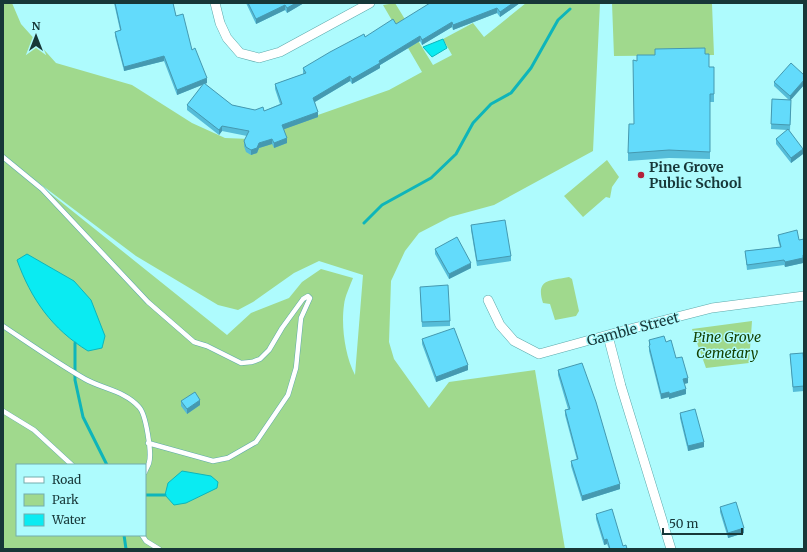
<svg xmlns="http://www.w3.org/2000/svg" width="807" height="552" font-family="Merriweather,serif">
<rect width="100%" height="100%" fill="#aefbfd"/>
<!-- green -->
<path fill="#a0d98d" fill-rule="evenodd" d="M 3,3 L 12,3 L 21,24 L 56,63 L 132,85 L 192,123 L 225,138 L 250,139 L 389,90 L 422,72 L 383,5 L 395,3 L 433,65 L 452,55 L 443,39 L 473,23 L 484,37 L 526,3 L 600,3 L 593,151 L 494,205 L 450,217 L 419,233 L 405,251 L 391,281 L 389,342 L 394,359 L 429,408 L 449,382 L 535,370 L 565,549 L 3,549 ZM 15,165 L 136,256 L 218,305 L 238,310 L 253,302 L 294,273 L 319,261 L 363,275 L 355,375 C 345,356 341,326 344,305 C 345,296 350,286 353,278 L 321,269 L 302,282 L 289,298 L 251,313 L 227,335 ZM 17,465 L 145,465 L 145,535 L 17,535 Z
M 612,3 L 712,4 L 714,55 L 614,56 Z
M 607,160 L 619,177 L 612,187 L 610,198 L 606,197 L 583,217 L 564,196 Z
M 569,277 L 572,279 L 579,311 L 576,316 L 555,320 L 550,304 L 543,303 C 535,278 551,281 569,277 Z
M 752,321 L 749,363 L 706,368 L 692,329 Z"/>
<!-- water -->
<path fill="#0aebf2" stroke="#0eb5ba" d="M 443,39 L 447,48 L 432,57 L 423,47 Z
M 27,254 L 74,281 L 91,300 L 105,336 L 102,348 L 88,351 C 52,329 31,299 17,260 Z
M 182,471 L 211,476 L 218,482 L 217,488 L 186,503 L 174,505 L 165,495 L 168,483 Z"/>
<g fill="none" stroke-linecap="round" stroke-linejoin="round">
<!-- stream -->
<path stroke="#0eb5ba" stroke-width="3" d="M 364,223 L 382,205 L 431,178 L 456,154 L 473,123 L 491,104 L 511,93 L 531,68 L 558,20 L 570,9
M 75,343 L 75,380 L 83,417 L 107,465
M 145,495 L 165,495
M 124,535 L 126,549"/>
<defs>
<path id="service" d="M 3,157 L 42,189 L 148,302 L 194,342 L 207,346 L 241,363 L 252,362 L 260,359 L 269,350 L 282,328 L 303,299 L 308,296 L 310,298 L 301,318 L 296,368 L 288,395 L 256,442 L 228,458 L 213,461 L 148,443
M 3,326 C 30,344 57,363 85,379 C 103,389 125,391 139,407 C 146,414 152,453 149,463 C 148,466 146,469 145,472
M 3,411 L 34,430 L 72,465
M 142,535 L 146,541 L 159,549"/>
<path id="minor" d="M 215,3 L 220,23 L 227,38 L 240,53 L 259,58 L 280,52 L 370,3
M 488,300 L 500,325 L 514,341 L 539,354 L 626,330 L 712,308 L 804,296
M 608,336 L 621,386 L 671,549"/>
</defs>
<!-- service casing -->
<use href="#service" stroke="#5da9ab" stroke-width="5.5"/>
<!-- minor casing -->
<use href="#minor" stroke="#5da9ab" stroke-width="10"/>
<!-- service -->
<use href="#service" stroke="#fff" stroke-width="4.5"/>
<!-- minor -->
<use href="#minor" stroke="#fff" stroke-width="9"/>
</g>
<!-- wall -->
<path fill="#55bcd8" d="M 114,3 L 173,3 L 176,16 L 207,83 L 204,84 L 232,105 L 255,110 L 264,111 L 280,104 L 275,89 L 275,84 L 303,74 L 303,68 L 365,37 L 396,24 L 520,3 L 500,17 L 497,13 L 453,30 L 452,27 L 422,45 L 420,41 L 380,65 L 380,68 L 352,84 L 350,81 L 315,102 L 318,117 L 284,129 L 287,143 L 274,148 L 272,144 L 259,148 L 257,153 L 251,155 L 246,152 L 244,146 L 244,141 L 247,136 L 222,131 L 219,135 L 187,110 L 187,105 L 204,84 L 177,95 L 164,61 L 124,71 L 115,36 L 115,32 L 120,30 Z
M 246,3 L 304,3 L 287,13 L 285,10 L 256,24 Z
M 705,54 L 709,67 L 714,67 L 714,102 L 710,102 L 710,159 L 669,158 L 628,161 L 628,153 L 634,124 L 637,61 Z
M 774,82 L 804,85 L 790,100 L 791,105 L 790,130 L 789,130 L 803,154 L 791,163 L 776,144 L 776,139 L 787,130 L 771,129 L 772,99 L 789,100 L 774,86 Z
M 471,225 L 511,256 L 511,261 L 477,266 L 471,230 Z
M 778,235 L 799,240 L 804,239 L 804,260 L 803,260 L 803,263 L 785,267 L 784,265 L 747,270 L 745,251 L 780,247 L 778,240 Z
M 435,249 L 471,268 L 449,279 L 435,254 Z
M 420,292 L 450,321 L 450,326 L 422,327 Z
M 422,339 L 468,370 L 436,382 L 422,344 Z
M 649,340 L 666,342 L 676,358 L 688,383 L 684,384 L 686,394 L 669,399 L 669,397 L 661,399 L 649,351 Z
M 790,354 L 804,365 L 804,391 L 793,392 Z
M 558,370 L 620,489 L 582,501 L 571,466 L 571,461 L 577,460 L 565,415 L 565,410 L 568,409 L 558,375 Z
M 181,401 L 200,405 L 187,414 L 181,406 Z
M 680,413 L 704,447 L 688,451 L 680,418 Z
M 720,507 L 744,533 L 728,538 L 720,512 Z
M 596,514 L 623,546 L 627,549 L 609,549 L 607,544 L 604,545 L 596,519 Z"/>
<!-- shaded-wall -->
<path fill="#4599b0" d="M 296,3 L 304,3 L 287,13 L 287,8 Z
M 513,3 L 520,3 L 500,17 L 500,12 Z
M 285,5 L 285,10 L 256,24 L 256,19 Z
M 497,8 L 497,13 L 453,30 L 453,25 Z
M 452,22 L 452,27 L 422,45 L 422,40 Z
M 420,36 L 420,41 L 380,65 L 380,68 L 352,84 L 352,79 L 379,61 Z
M 164,56 L 164,61 L 124,71 L 124,67 Z
M 350,76 L 350,81 L 313,103 L 313,98 Z
M 207,78 L 207,83 L 177,95 L 177,90 Z
M 804,80 L 804,85 L 790,101 L 790,96 Z
M 318,112 L 318,117 L 282,130 L 282,125 Z
M 222,126 L 222,131 L 219,135 L 219,130 Z
M 287,138 L 287,143 L 274,148 L 274,143 Z
M 272,139 L 272,144 L 259,148 L 257,153 L 251,155 L 251,150 L 259,143 Z
M 803,149 L 803,154 L 791,163 L 791,158 Z
M 804,255 L 803,263 L 785,267 L 785,262 Z
M 471,263 L 471,268 L 449,279 L 449,274 Z
M 468,365 L 468,370 L 436,382 L 436,377 Z
M 688,378 L 688,383 L 683,384 L 683,379 Z
M 686,389 L 686,394 L 669,399 L 669,394 Z
M 669,392 L 669,397 L 661,399 L 661,394 Z
M 200,400 L 200,405 L 187,414 L 187,409 Z
M 704,442 L 704,447 L 688,451 L 688,446 Z
M 620,484 L 620,489 L 582,501 L 582,496 Z
M 744,528 L 744,533 L 728,538 L 728,533 Z
M 607,539 L 607,544 L 604,545 L 604,540 Z"/>
<!-- building -->
<path fill="#63dbfb" stroke="#4599b0" d="M 115,3 L 173,3 L 176,16 L 183,14 L 192,50 L 195,48 L 207,78 L 177,90 L 164,56 L 124,67 L 115,32 L 121,30 Z
M 248,3 L 296,3 L 287,8 L 285,5 L 256,19 Z
M 430,3 L 513,3 L 500,12 L 497,8 L 453,25 L 452,22 L 422,40 L 420,36 L 379,61 L 380,63 L 352,79 L 350,76 L 313,98 L 318,112 L 282,125 L 287,138 L 274,143 L 272,139 L 259,143 L 257,148 L 251,150 L 246,147 L 244,141 L 249,131 L 222,126 L 219,130 L 187,105 L 204,83 L 232,105 L 255,110 L 263,107 L 264,111 L 282,104 L 275,84 L 306,73 L 303,68 L 330,52 L 364,34 L 365,37 L 393,19 L 396,24 Z
M 705,48 L 705,54 L 709,54 L 709,67 L 714,67 L 714,94 L 710,94 L 710,152 L 669,150 L 628,153 L 629,124 L 634,124 L 633,60 L 637,61 L 637,55 L 655,55 L 655,49 Z
M 791,63 L 804,75 L 804,80 L 790,96 L 774,82 Z
M 772,99 L 791,100 L 790,125 L 771,124 Z
M 788,129 L 803,149 L 791,158 L 776,139 Z
M 505,220 L 511,256 L 477,261 L 471,225 Z
M 797,230 L 799,240 L 804,239 L 804,255 L 803,255 L 803,258 L 785,262 L 784,260 L 747,265 L 745,251 L 781,247 L 778,235 Z
M 457,237 L 471,263 L 449,274 L 435,249 Z
M 448,285 L 450,321 L 422,322 L 420,287 Z
M 454,328 L 468,365 L 436,377 L 422,339 Z
M 664,336 L 666,342 L 671,340 L 676,358 L 682,357 L 688,378 L 683,379 L 686,389 L 669,394 L 669,392 L 661,394 L 649,346 L 650,345 L 649,340 Z
M 803,353 L 804,365 L 804,386 L 793,387 L 790,354 Z
M 582,363 L 596,402 L 620,484 L 582,496 L 571,461 L 578,459 L 565,410 L 570,409 L 558,370 Z
M 195,392 L 200,400 L 187,409 L 181,401 Z
M 695,409 L 704,442 L 688,446 L 680,413 Z
M 736,502 L 744,528 L 728,533 L 720,507 Z
M 612,509 L 623,546 L 626,545 L 627,549 L 610,549 L 607,539 L 604,540 L 596,514 Z"/>
<!-- markers -->
<circle fill="#b3213a" stroke="#aefbfd" stroke-width="1.5" cx="641" cy="175" r="4"/>
<g text-anchor="middle" stroke-width="3" stroke-linejoin="round" paint-order="stroke">
<!-- poi labels -->
<g font-size="14" font-weight="bold" fill="#173738" stroke="#aefbfd" text-anchor="start">
<text x="649" y="172">Pine Grove<tspan x="649" dy="16">Public School</tspan></text>
</g>
<!-- street labels -->
<g font-size="14" fill="#173738" stroke="#aefbfd">
<text transform="translate(633 329) rotate(-15)" y="5">Gamble Street</text>
</g>
<!-- park labels -->
<g font-size="14" font-style="italic" fill="#134000" stroke="#aefbfd">
<text x="727" y="342">Pine Grove<tspan x="727" dy="16">Cemetary</tspan></text>
</g>
</g>
<!-- border -->
<rect width="807" height="552" fill="none" stroke="#173738" stroke-width="8"/>
<!-- legend -->
<rect x="16" y="464" width="130" height="72" fill="#aefbfd" stroke="#72adae"/>
<rect x="24" y="477" width="20" height="6" fill="#ffffff" stroke="#72adae"/>
<text x="52" y="484" font-size="12" fill="#173738">Road</text>
<rect x="24" y="494" width="20" height="12" fill="#a0d98d" stroke="#72adae"/>
<text x="52" y="504" font-size="12" fill="#173738">Park</text>
<rect x="24" y="514" width="20" height="12" fill="#0aebf2" stroke="#72adae"/>
<text x="52" y="524" font-size="12" fill="#173738">Water</text>
<!-- north arrow -->
<g transform="translate(36 36)" stroke="#aefbfd" stroke-width="3" paint-order="stroke">
<path d="M0-3L7 15L0 10L-7 15Z" fill="#173738"/>
<text y="-6" font-size="11" font-weight="bold" text-anchor="middle" fill="#173738">N</text>
</g>
<!-- scale -->
<path d="M663 528v6h79v-6" fill="none" stroke="#173738" stroke-width="2"/>
<text x="669" y="528" font-size="12" fill="#173738" stroke="#aefbfd" stroke-width="3" paint-order="stroke">50 m</text>
</svg>
